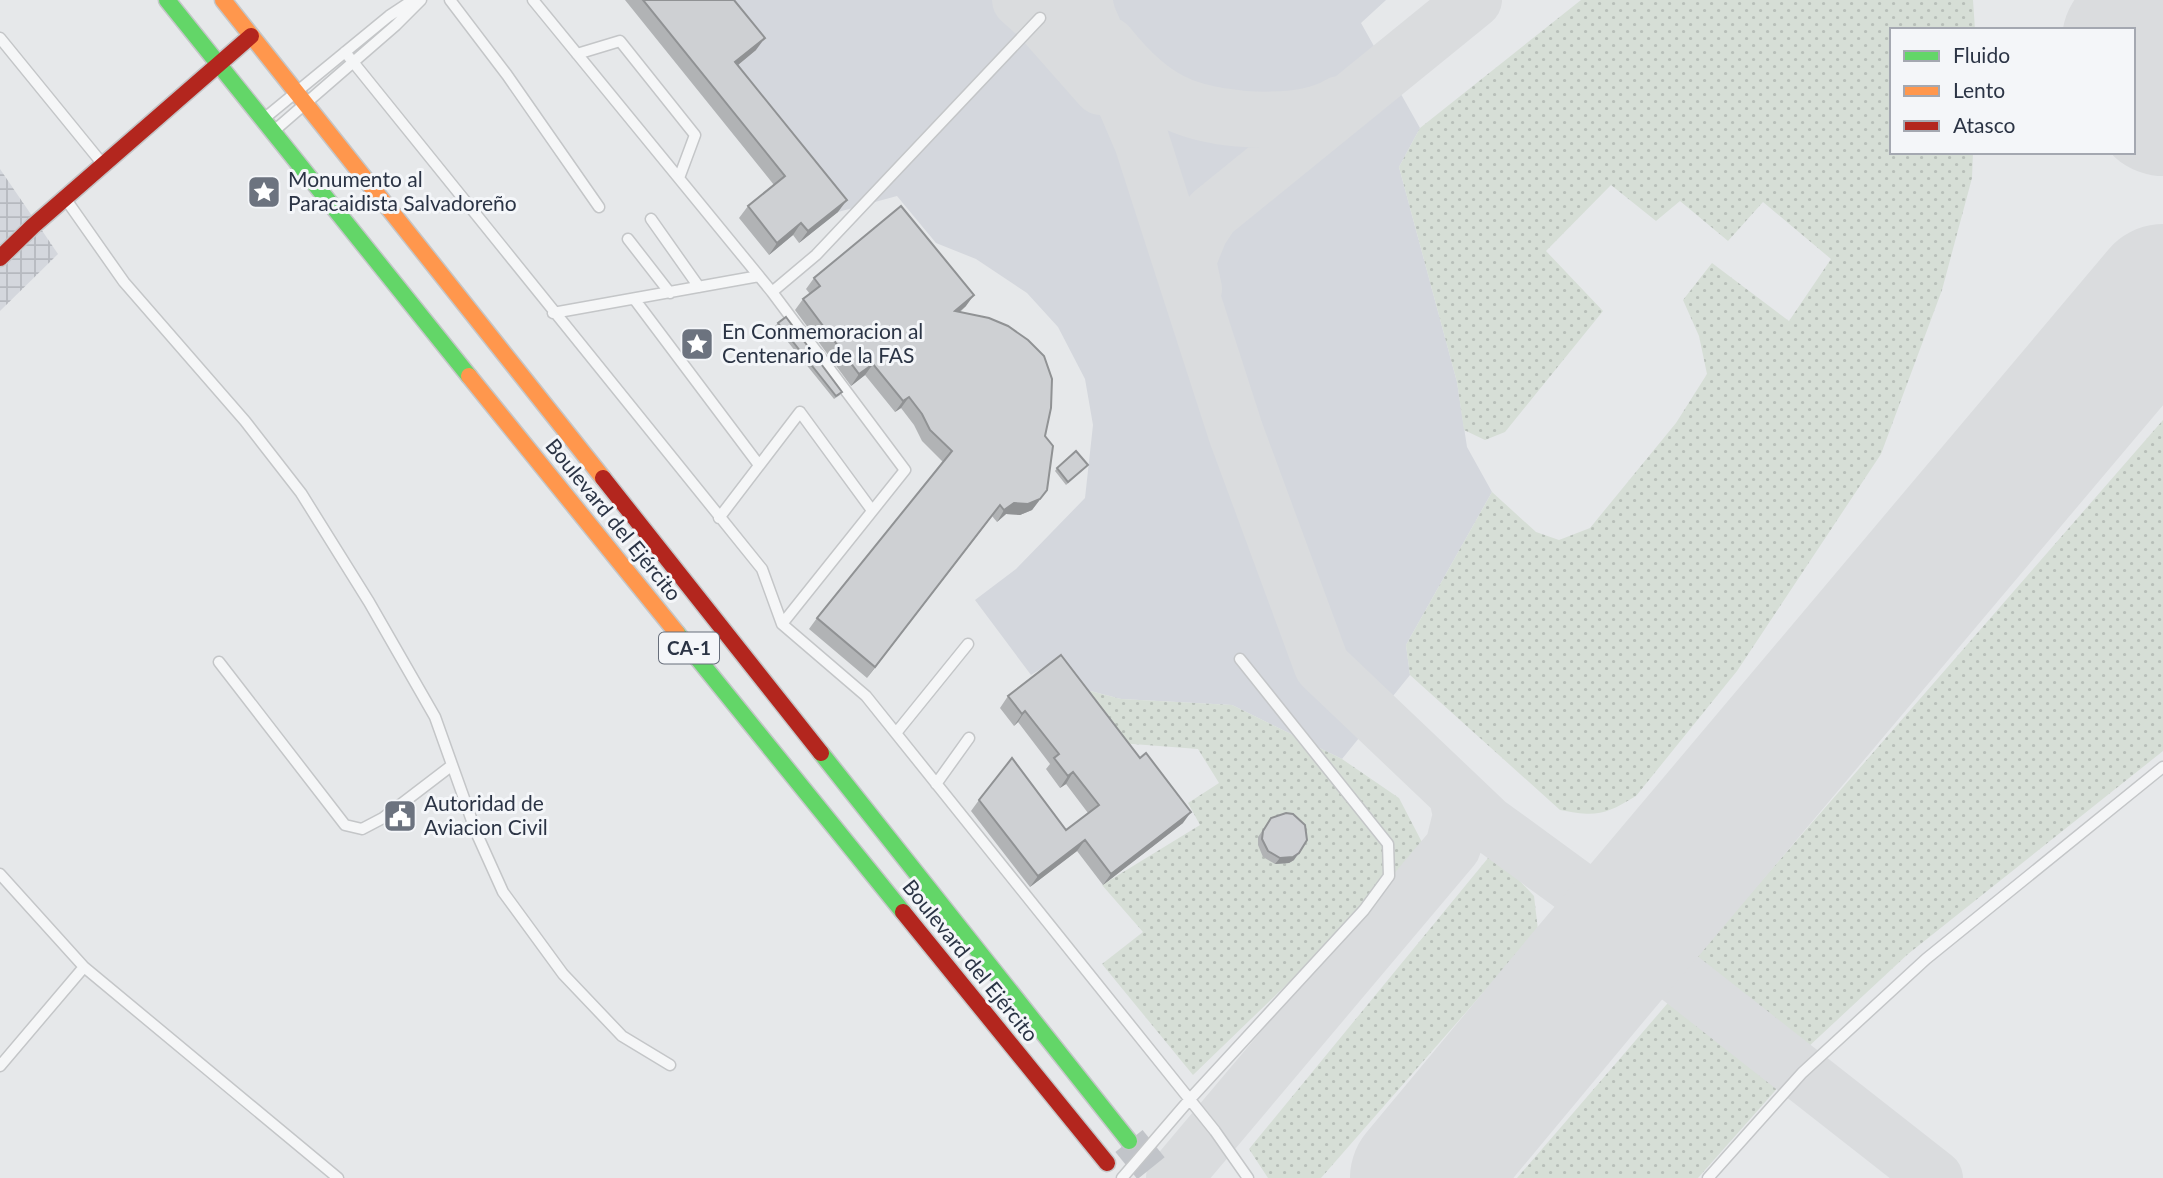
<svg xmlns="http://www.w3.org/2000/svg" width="2163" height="1178" font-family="Lato,sans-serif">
<defs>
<pattern id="industrial-grid" width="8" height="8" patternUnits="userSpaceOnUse" patternTransform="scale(1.75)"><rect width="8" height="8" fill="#d4d7dd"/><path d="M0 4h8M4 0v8" fill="none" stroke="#b6b9bf"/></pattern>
<pattern id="grass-dots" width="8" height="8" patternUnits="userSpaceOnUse" patternTransform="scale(1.75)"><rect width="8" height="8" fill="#d6ded6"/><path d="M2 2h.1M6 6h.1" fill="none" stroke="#b8bfb9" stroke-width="1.8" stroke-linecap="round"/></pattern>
</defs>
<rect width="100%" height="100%" fill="#e6e8ea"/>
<!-- built -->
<path fill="#d4d7dd" d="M 716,0 L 1386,0 L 1361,23 L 1420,128 L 1399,167 L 1457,382 L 1467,447 L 1492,492 L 1406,645 L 1410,675 L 1342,759 L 1232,705 L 1121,699 L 1071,686 L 1052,662 L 1031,675 L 975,600 L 1016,569 L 1085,498 L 1093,425 L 1085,379 L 1058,327 L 1027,293 L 976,259 L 936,243 L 897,196 L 838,212 L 727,74 Z"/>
<!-- industrial -->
<path fill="url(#industrial-grid)" d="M 0,169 L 58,254 L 0,311 Z"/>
<!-- grass -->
<path fill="url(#grass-dots)" d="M 1581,0 L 1973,0 L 1975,30 L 1892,30 L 1892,152 L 1973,152 L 1972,178 L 1942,290 L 1881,454 L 1737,671 L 1636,796 C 1605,815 1596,817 1560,810 L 1410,675 L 1406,645 L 1492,492 L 1536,532 L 1559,540 L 1590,528 L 1676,423 L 1707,374 L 1699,336 L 1683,300 L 1712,263 L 1789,321 L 1831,259 L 1763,202 L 1728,241 L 1680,201 L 1656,221 L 1611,185 L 1546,251 L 1603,311 L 1505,432 L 1485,440 L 1464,430 L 1457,382 L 1399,167 L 1420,128 Z
M 2163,420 L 2163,751 L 1908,954 L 1807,1048 L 1695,957 Z
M 1071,686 L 1121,699 L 1232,705 L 1342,759 L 1399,798 L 1426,850 L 1193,1075 L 1102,964 L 1143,932 L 1102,885 L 1200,825 L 1188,803 L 1219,783 L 1198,749 L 1120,743 Z
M 1493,852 L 1534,896 L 1538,930 L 1321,1178 L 1268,1178 L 1249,1149 Z
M 1673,997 L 1782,1083 L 1698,1178 L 1517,1178 Z"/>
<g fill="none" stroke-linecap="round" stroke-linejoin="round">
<!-- taxiway -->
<path stroke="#dadcde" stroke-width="56" d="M 1020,0 L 1040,18 L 1101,87
M 1084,0 L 1088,16 L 1142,142 L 1236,433 L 1322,666 L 1487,823 L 1583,893 L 1603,901 L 1623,902 L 1646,892 L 1673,876
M 1108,45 C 1127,69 1153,95 1182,106 C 1222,122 1302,127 1340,104
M 1194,289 L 1188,261 L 1200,231 L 1212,213 L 1474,0
M 1583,893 C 1594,910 1606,930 1600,952 C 1597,962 1588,973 1584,982
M 1624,934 L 1935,1178
M 1174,1178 L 1453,847 L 1461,815 L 1457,797"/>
<!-- runway -->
<path stroke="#dadcde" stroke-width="142" d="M 2133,40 L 2163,105
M 1421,1178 L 1584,982 L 2163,295"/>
<!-- highway-tunnel -->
<path stroke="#c1c4c9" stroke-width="35" stroke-dasharray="35 18" stroke-linecap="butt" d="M 1129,1141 L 1159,1178"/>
<defs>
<path id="lane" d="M 450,0 L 507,75 L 599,207
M 533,0 L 772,292 L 816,255 L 1040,18
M 0,38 L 101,162
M 345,52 L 762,569 L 782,624 L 866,696 L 1215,1131 L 1248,1178
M 577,54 L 620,41 L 695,135 L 679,178
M 266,117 L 389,16 L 413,0
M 275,130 L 396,25 L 421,0
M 67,201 L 124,282 L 245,421 L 301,493 L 369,602 L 435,717 L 476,832 L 503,892 L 563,974 L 622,1036 L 670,1065
M 651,219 L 699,287
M 628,239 L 670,293
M 772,292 L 905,470 L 782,624
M 635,300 L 759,465
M 553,313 L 759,276
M 719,518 L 800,412 L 871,509
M 219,662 L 345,825 L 362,829 L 383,818 L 451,766
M 896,733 L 968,644
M 936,784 L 969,738
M 0,874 L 84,967 L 338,1178
M 0,1066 L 84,967
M 1122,1178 L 1190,1099 L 1364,910 L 1389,876 L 1388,844 L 1240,659
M 1708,1178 L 1802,1073 L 1926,959 L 2163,767"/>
<path id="fast" d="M 167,0 L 469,376
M 677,633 L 903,912
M 821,753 L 1129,1141"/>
<path id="slow" d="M 223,0 L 603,478
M 469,376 L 677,633"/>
<path id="jam" d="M 0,258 L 33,226 L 251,36
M 603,478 L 821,753
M 903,912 L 1107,1163"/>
</defs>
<!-- lane casing -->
<use href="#lane" stroke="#c4c6c8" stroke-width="13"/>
<!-- fast casing -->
<use href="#fast" stroke="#c4c6c8" stroke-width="19"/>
<!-- slow casing -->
<use href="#slow" stroke="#c4c6c8" stroke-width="19"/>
<!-- jam casing -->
<use href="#jam" stroke="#c4c6c8" stroke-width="19"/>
<!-- lane -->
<use href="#lane" stroke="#f5f6f7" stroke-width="10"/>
<!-- fast -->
<use href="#fast" stroke="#63d668" stroke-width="16"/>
<!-- slow -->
<use href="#slow" stroke="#ff974d" stroke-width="16"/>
<!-- jam -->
<use href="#jam" stroke="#b3261e" stroke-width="16"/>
</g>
<!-- wall -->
<path fill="#b1b3b5" d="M 625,0 L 734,0 L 756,50 L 738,65 L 838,212 L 799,243 L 793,235 L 769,255 L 739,218 L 748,206 L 774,185 Z
M 814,278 L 966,306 L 960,312 L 1045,436 L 1039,501 L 1032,510 L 1020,515 L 1006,514 L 997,522 L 992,516 L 867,678 L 809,629 L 817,618 L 943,462 L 922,441 L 914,425 L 901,408 L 895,412 L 865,375 L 851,386 L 795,310 L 803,299 L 810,294 L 806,289 Z
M 778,323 L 840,395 L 834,399 L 775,326 Z
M 1088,465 L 1066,485 L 1055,471 L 1057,468 Z
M 1008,696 L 1183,823 L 1103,885 L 1077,851 L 1030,887 L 971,811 L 979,800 L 1066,830 L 1088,813 L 1066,784 L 1060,788 L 1046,769 L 1050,764 L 1018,722 L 1014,726 L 1000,708 Z
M 1271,818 L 1294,860 L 1289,863 L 1275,864 L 1263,857 L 1258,845 L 1258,837 Z"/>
<!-- shaded-wall -->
<path fill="#909294" d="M 765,38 L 756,50 L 727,74 L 735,62 Z
M 847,200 L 838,212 L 799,243 L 808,231 Z
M 801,223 L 793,235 L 769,255 L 777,243 Z
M 974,295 L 966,306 L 947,322 L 955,311 Z
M 873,364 L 865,375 L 851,386 L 859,374 Z
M 909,397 L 901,408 L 895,412 L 903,401 Z
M 1047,490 L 1032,510 L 1020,515 L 1006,514 L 997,522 L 1004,510 L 1014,503 Z
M 1000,505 L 992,516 L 867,678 L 875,667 Z
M 1025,711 L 1018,722 L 1014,726 L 1022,714 Z
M 1073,772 L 1066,784 L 1060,788 L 1068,776 Z
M 1191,812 L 1183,823 L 1103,885 L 1111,874 Z
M 1085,840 L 1077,851 L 1030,887 L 1038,876 Z
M 1299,853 L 1294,860 L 1289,863 L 1275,864 L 1280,858 Z"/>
<!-- building -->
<path fill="#ced0d3" stroke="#909294" stroke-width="2" d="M 643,0 L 734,0 L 765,38 L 735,62 L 847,200 L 808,231 L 801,223 L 777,243 L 748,206 L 785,176 Z
M 901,206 L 974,295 L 955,311 L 989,318 L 1008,326 L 1028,340 L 1044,356 L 1052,379 L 1051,408 L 1045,436 L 1053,446 L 1047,490 L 1040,499 L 1028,504 L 1014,503 L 1004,510 L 1000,505 L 875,667 L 817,618 L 952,451 L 930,430 L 922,414 L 909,397 L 903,401 L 873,364 L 859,374 L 803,299 L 820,286 L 814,278 Z
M 786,317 L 842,392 L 836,396 L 778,323 Z
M 1076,451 L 1088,465 L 1068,482 L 1057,468 Z
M 1061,655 L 1140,758 L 1146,753 L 1191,812 L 1111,874 L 1085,840 L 1038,876 L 979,800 L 1012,758 L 1066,830 L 1099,805 L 1073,772 L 1068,776 L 1054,758 L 1059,754 L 1025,711 L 1022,714 L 1008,696 Z
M 1286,813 L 1293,814 L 1305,825 L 1307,840 L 1299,853 L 1293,857 L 1280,858 L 1268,851 L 1262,839 L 1263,831 L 1271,818 Z"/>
<!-- icons -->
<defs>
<symbol id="sight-square" viewBox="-11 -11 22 22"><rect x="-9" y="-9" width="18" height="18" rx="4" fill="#6c737f" stroke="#f4f6f9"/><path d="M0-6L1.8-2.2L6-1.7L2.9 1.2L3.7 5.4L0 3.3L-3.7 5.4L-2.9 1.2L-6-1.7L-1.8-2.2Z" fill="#fff"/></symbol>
<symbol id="civic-square" viewBox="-11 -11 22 22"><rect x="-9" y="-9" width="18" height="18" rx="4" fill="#6c737f" stroke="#f4f6f9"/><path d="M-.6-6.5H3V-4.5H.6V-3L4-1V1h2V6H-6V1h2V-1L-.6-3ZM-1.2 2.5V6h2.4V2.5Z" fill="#fff"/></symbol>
</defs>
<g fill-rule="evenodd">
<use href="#sight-square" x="245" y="173" width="38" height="38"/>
<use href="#sight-square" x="678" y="325" width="38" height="38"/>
<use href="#civic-square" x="381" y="797" width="38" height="38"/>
</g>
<g text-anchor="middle" stroke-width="6" stroke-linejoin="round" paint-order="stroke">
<!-- shield labels -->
<rect fill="#f4f6f9" stroke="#676e7b" stroke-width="2" x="659" y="632.5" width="60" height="31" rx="5"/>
<g font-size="19" font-weight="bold" fill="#2b3445">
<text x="689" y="655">CA-1</text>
</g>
<!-- poi labels -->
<g font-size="21" fill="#2b3445" stroke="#f4f6f9" text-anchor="start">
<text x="288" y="187">Monumento al<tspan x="288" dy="24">Paracaidista Salvadoreño</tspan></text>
<text x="722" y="339">En Conmemoracion al<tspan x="722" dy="24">Centenario de la FAS</tspan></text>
<text x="424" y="811">Autoridad de<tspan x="424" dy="24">Aviacion Civil</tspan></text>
</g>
<!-- street labels -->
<g font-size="21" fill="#2b3445" stroke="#f4f6f9">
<text transform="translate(613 520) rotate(51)" y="7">Boulevard del Ejército</text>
<text transform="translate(970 961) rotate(51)" y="7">Boulevard del Ejército</text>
</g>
</g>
<!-- legend -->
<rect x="1890" y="28" width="245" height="126" fill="#f4f6f9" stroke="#a4a8b1" stroke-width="2"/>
<rect x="1904" y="51" width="35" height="10" fill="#63d668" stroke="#a4a8b1" stroke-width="2"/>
<text x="1953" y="63" font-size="21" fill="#2b3445">Fluido</text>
<rect x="1904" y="86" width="35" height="10" fill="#ff974d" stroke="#a4a8b1" stroke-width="2"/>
<text x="1953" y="98" font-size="21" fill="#2b3445">Lento</text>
<rect x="1904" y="121" width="35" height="10" fill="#b3261e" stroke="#a4a8b1" stroke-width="2"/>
<text x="1953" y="133" font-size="21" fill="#2b3445">Atasco</text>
</svg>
